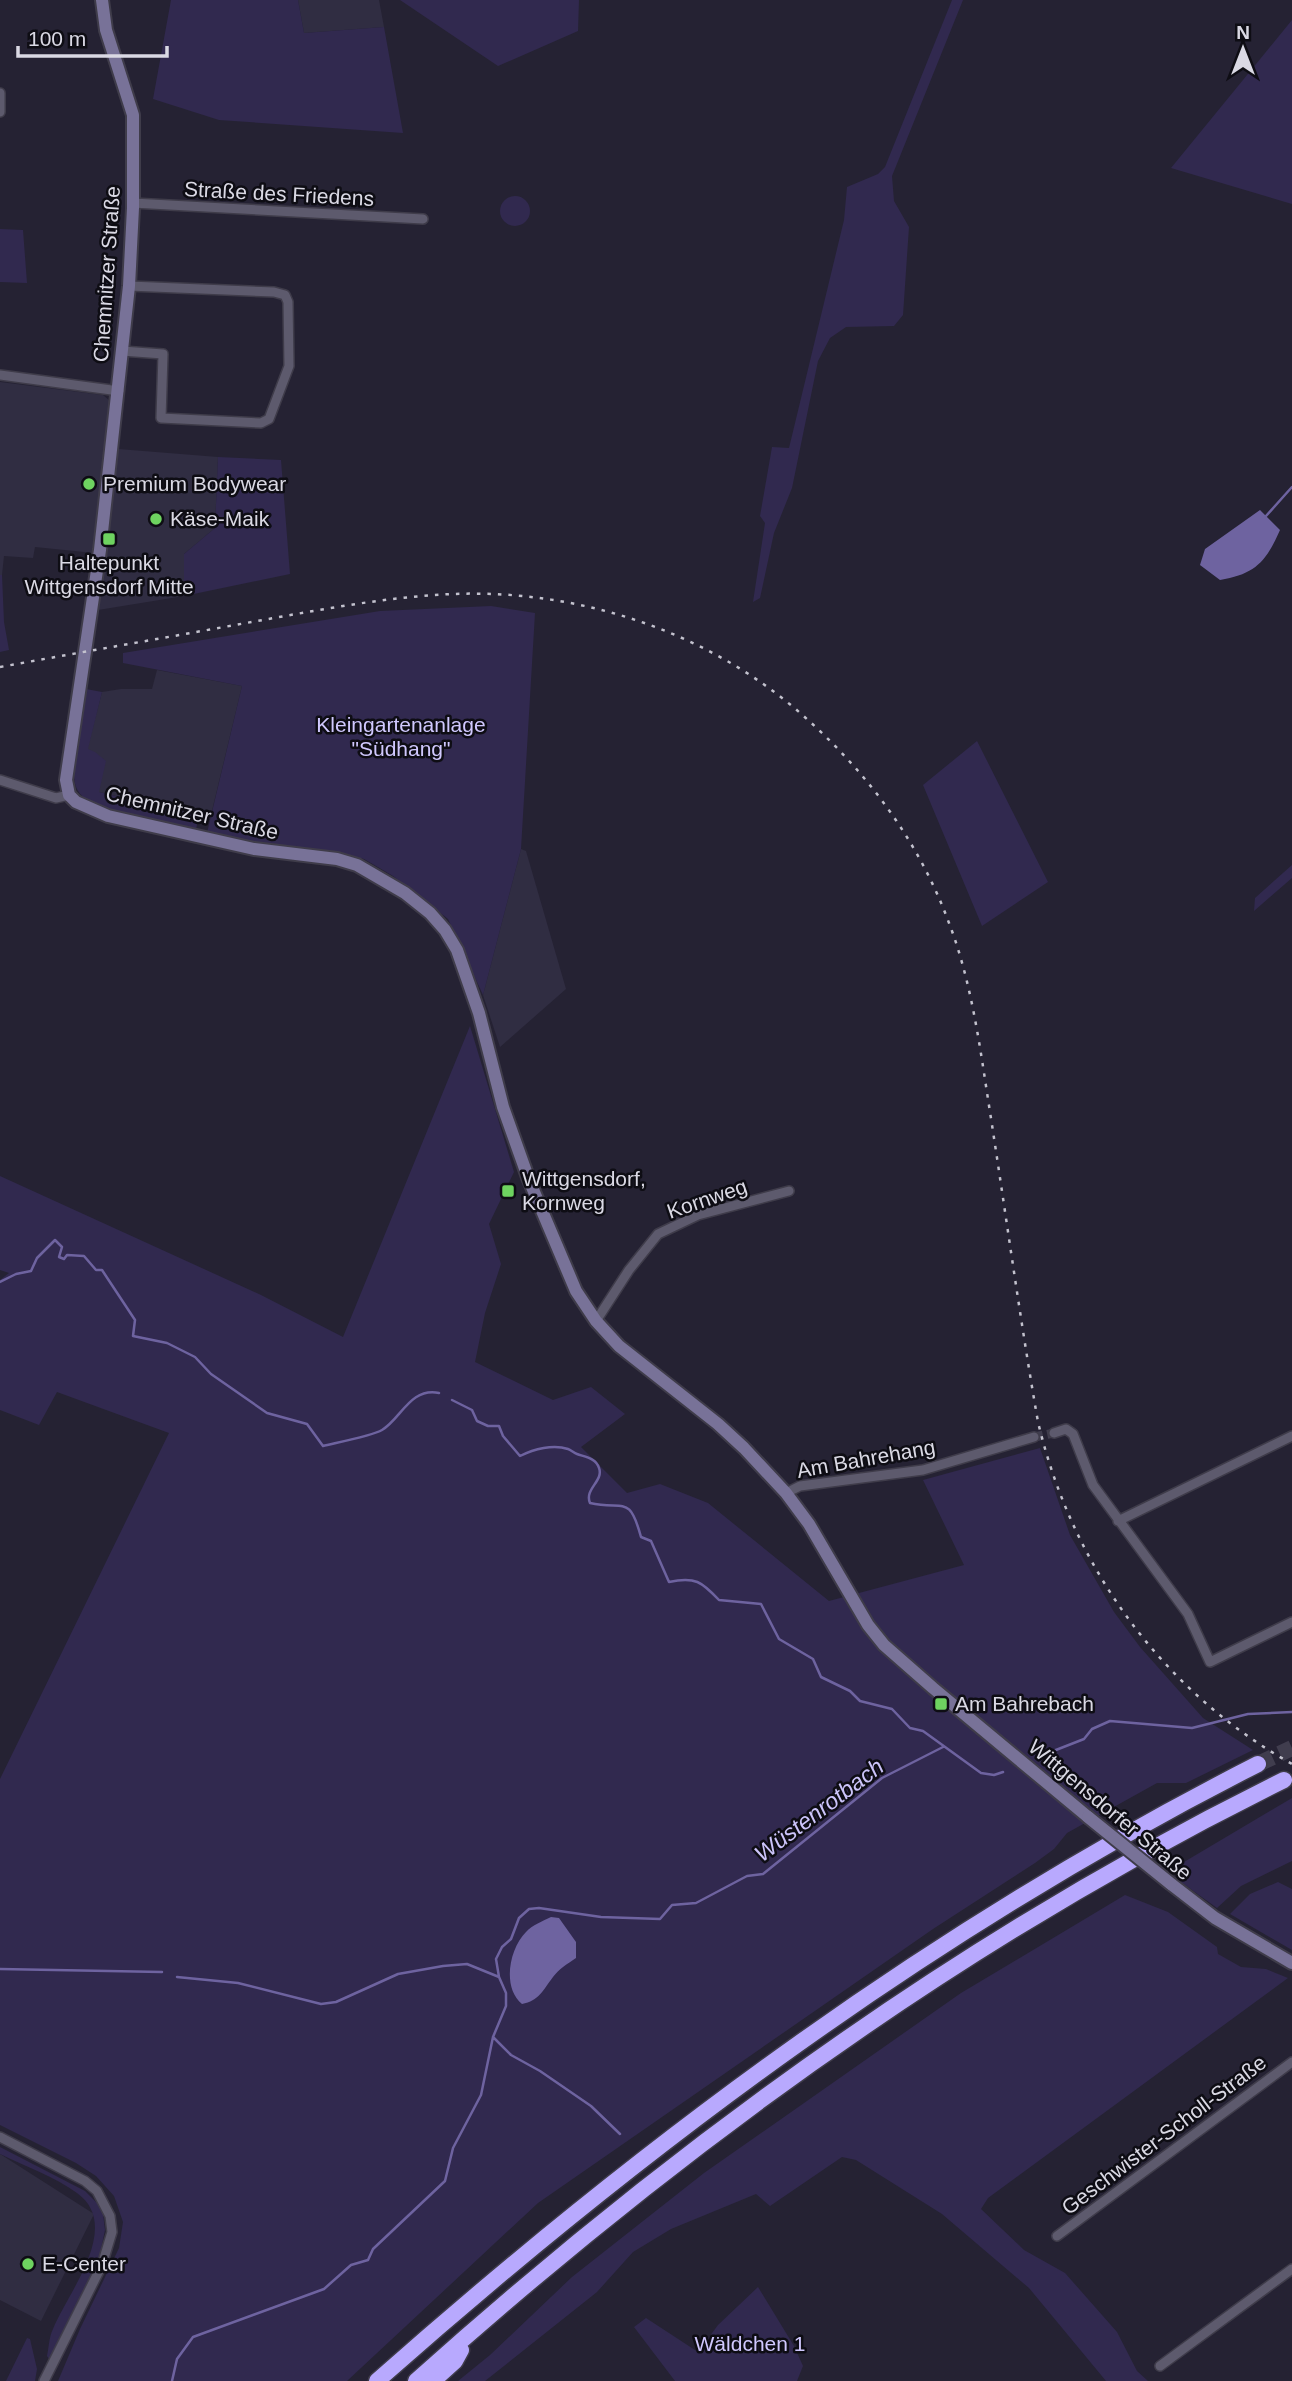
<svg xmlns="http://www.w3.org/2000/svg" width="1292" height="2381" font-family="Arial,sans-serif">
<rect width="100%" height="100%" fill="#252233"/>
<!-- built -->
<path fill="#302d42" d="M 298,0 L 379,0 L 384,27 L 304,33 Z
M 0,382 L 103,395 L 110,401 L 106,448 L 218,457 L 215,528 L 184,554 L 184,596 L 98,610 L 104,554 L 35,547 L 33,558 L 4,556 L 2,575 L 0,575 Z
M 157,670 L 242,686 L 210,819 L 99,792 L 87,750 L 102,692 L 121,689 L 152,689 Z
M 521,849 L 526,851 L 566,989 L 500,1047 L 483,995 Z
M 0,2154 L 94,2214 L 41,2321 L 0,2300 Z"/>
<!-- green -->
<path fill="#31294f" d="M 171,0 L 298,0 L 304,33 L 384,27 L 403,133 L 219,120 L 153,99 Z
M 400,0 L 579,0 L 578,31 L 498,66 Z
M 952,0 L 963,0 L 892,176 L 894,201 L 909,227 L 903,315 L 894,326 L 846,327 L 830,338 L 818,361 L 792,488 L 774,533 L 760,598 L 753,602 L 765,523 L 760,516 L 772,447 L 789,448 L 844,220 L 847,187 L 878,174 L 885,167 Z
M 1292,20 L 1292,204 L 1171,168 Z
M500 211a15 15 0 1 1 30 0a15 15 0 1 1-30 0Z
M 0,229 L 23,230 L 27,283 L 0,282 Z
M 218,457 L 281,460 L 290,574 L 184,596 L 184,554 L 215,528 Z
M 0,575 L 2,575 L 4,622 L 9,650 L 0,652 Z
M 491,606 L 535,613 L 521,849 L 483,995 L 448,919 L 393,876 L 364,859 L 325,850 L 262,845 L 207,833 L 242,686 L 123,663 L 123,653 L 380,611 Z
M 86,689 L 102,692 L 88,749 L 95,752 L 106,761 L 99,792 L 193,815 L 198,819 L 196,830 L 192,831 C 165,824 99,815 82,796 C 75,789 74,781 74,771 Z
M 977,741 L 1048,882 L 982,926 L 923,785 Z
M 1292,865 L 1292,878 L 1254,911 L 1255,898 Z
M 470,1026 L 514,1172 L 489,1224 L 501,1264 L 485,1313 L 475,1362 L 553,1400 L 591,1387 L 625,1414 L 581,1447 L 627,1493 L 660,1484 L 708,1503 L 829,1601 L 964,1565 L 923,1480 L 1040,1448 L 1070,1535 L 1114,1612 L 1140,1647 L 1203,1718 L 1253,1750 L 1186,1783 L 1157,1783 L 1067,1833 L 1054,1849 L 1035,1863 L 933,1929 L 538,2203 L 347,2381 L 58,2381 L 80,2329 L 119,2248 L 123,2222 L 114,2196 L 96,2176 L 76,2163 L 0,2125 L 0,1779 L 169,1433 L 57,1392 L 39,1425 L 0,1410 L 0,1280 L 9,1273 L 0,1270 L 0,1176 L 261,1295 L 343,1337 Z
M 1292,1798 L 1292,1861 L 1241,1886 L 1217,1908 L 1178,1880 L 1184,1862 Z
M 1278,1882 L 1292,1889 L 1292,1950 L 1230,1914 L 1250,1894 Z
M 1125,1895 L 1168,1912 L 1217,1947 L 1218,1954 L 1241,1967 L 1266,1969 L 1288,1978 L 988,2198 L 981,2209 L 1024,2250 L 1065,2273 L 1117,2332 L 1137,2371 L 1148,2381 L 1106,2381 L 1029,2288 L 942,2214 L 856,2160 L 842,2157 L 770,2206 L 756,2194 L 671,2229 L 633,2252 L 597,2292 L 485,2381 L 458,2381 L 490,2355 L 572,2277 L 704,2173 L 961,1993 Z
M 0,2147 L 85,2191 L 97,2203 L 103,2214 L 105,2230 L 99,2259 L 49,2359 L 47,2356 C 49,2347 49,2337 53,2329 C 68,2292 123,2226 77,2193 C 55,2177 25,2166 0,2154 Z
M 758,2287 L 794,2346 L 803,2366 L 797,2381 L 675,2381 L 634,2327 L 646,2318 L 698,2352 L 718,2325 Z
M 27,2338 L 30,2339 L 37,2369 L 35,2381 L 6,2381 Z"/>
<!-- water -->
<path fill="#6e63a0" d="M 1260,510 L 1280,530 C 1266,562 1255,574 1220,580 L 1200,565 L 1205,549 Z
M 551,1917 L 559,1918 L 576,1942 L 576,1958 C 567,1964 559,1969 553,1977 C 543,1990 539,2001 522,2004 C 502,1988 509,1949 526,1932 C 532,1925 543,1921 551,1917 Z"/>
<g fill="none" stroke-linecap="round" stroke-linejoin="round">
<!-- stream -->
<path stroke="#6e63a0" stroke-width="2.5" d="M 1266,516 L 1292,487
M 0,1282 L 16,1274 L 31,1271 L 37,1258 L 55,1240 L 62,1247 L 59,1257 L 64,1259 L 67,1255 L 84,1256 L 96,1270 L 102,1270 L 135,1320 L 133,1336 L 167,1343 L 195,1357 L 211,1374 L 267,1413 L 307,1424 L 323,1446 C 335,1443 372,1436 382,1430 C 401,1419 410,1387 439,1393
M 452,1400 L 472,1410 L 477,1421 L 488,1426 L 499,1426 L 503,1436 L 520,1456 C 534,1449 553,1444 568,1449 C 571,1450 574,1453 577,1454 C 585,1457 596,1458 599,1468 C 604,1481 584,1489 590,1503 C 624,1511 629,1493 641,1537 L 651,1541 L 669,1582 C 695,1576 702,1582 719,1600 L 761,1604 L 779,1639 L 813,1659 L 821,1677 L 850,1691 L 860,1701 L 892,1709 L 910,1728 L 923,1731 L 981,1773 L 994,1775 L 1003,1772
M 1038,1757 L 1084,1739 L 1092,1729 L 1110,1721 L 1192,1728 L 1248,1714 L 1292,1712
M 0,1969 L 162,1972
M 177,1977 L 238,1983 L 321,2004 L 336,2002 L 398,1974 L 443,1966 L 467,1964 L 499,1977
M 493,2037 L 511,2055 L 540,2071 L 591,2106 L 620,2134
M 172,2381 L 177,2359 L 193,2337 L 324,2289 L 351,2265 L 368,2260 L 373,2249 L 445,2181 L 453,2148 L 481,2095 L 493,2037 L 506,2006 L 506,1993 L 499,1977 L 496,1959 L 502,1947 L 511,1939 L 519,1918 L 529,1909 L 539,1908 L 601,1917 L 660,1919 L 672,1905 L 696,1903 L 747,1876 L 763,1874 L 882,1778 L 943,1747"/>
<!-- street-tunnel -->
<path stroke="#403d4e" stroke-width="9" stroke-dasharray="9 4.5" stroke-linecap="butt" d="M 1034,1437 L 1054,1433"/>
<!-- highway-tunnel -->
<path stroke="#403d4e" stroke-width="16" stroke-dasharray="16 8" stroke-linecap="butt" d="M 1258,1764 L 1292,1748"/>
<defs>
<path id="street" d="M 0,93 L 0,112
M 133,203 L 423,219
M 122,351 L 163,354 L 161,418 L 261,423 L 269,419 L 289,366 L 288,302 L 285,295 L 274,292 L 129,286
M 0,375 L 119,391
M 0,780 L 56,798 L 69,795
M 596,1321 L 629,1270 L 658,1234 L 698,1215 L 789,1191
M 1054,1433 L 1066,1429 L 1073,1434 L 1093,1485 L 1188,1614 L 1210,1662 L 1292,1622
M 786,1493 L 800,1486 L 923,1470 L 1034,1437
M 1118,1521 L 1292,1436
M 0,2137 L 85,2181 L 97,2191 L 110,2216 L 112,2232 L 102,2265 L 44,2381
M 1057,2236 L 1292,2062
M 1160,2366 L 1292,2269"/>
<path id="secondary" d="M 102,0 L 106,30 L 133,115 L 133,208 L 129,286 L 100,550 L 66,780 L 69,795 L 76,802 L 108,816 L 254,849 L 337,859 L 357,865 L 405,893 L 430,913 L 445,930 L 457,950 L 479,1013 L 503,1107 L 529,1180 L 576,1291 L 596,1321 L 619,1346 L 718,1424 L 744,1448 L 786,1493 L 809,1524 L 868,1625 L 884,1645 L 933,1688 L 1088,1817
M 1171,1884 L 1215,1918 L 1292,1963"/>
<path id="highway" d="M 377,2381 C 648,2141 935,1928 1258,1764
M 416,2381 C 679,2145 967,1936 1284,1780
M 433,2381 L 455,2361 L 461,2350"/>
</defs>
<!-- street casing -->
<use href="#street" stroke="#3f3c4a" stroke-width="12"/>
<!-- secondary casing -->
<use href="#secondary" stroke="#3f3c4a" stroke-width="16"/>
<!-- highway casing -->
<use href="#highway" stroke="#3f3c4a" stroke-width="19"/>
<!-- street -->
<use href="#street" stroke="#5d5a6d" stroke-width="9"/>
<!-- secondary -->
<use href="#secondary" stroke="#787298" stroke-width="12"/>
<!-- highway -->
<use href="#highway" stroke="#b8a9fe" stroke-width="16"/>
<!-- rail -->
<path stroke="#c3c2ce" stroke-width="2.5" stroke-dasharray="3.5 7" stroke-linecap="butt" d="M 0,667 C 82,652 164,638 246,623 C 314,611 383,597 453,594 C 581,589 713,633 808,720 C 870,776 920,844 949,923 C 972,983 980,1048 990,1112 C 1006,1215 1020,1319 1038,1422 C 1072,1566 1162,1691 1292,1764"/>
<defs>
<path id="secondary-bridge" d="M 1088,1817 L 1171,1884"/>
</defs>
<!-- secondary-bridge casing -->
<use href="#secondary-bridge" stroke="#3f3c4a" stroke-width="16" stroke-linecap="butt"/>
<!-- secondary-bridge -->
<use href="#secondary-bridge" stroke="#787298" stroke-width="12"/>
</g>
<!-- markers -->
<g fill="#6ed360" stroke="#0e0d14" stroke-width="2.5">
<circle cx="89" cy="484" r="7"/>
<circle cx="156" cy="519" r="7"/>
<rect x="102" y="532" width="14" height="14" rx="3.5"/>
<rect x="501" y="1184" width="14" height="14" rx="3.5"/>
<rect x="934" y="1697" width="14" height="14" rx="3.5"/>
<circle cx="28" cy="2264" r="7"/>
</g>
<g text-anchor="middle" stroke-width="5" stroke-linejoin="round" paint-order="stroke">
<!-- street labels -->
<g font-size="21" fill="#dad9e4" stroke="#0e0d14">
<text transform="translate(279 194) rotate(3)" y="7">Straße des Friedens</text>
<text transform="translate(107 274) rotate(-86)" y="7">Chemnitzer Straße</text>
<text transform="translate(192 813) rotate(13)" y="7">Chemnitzer Straße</text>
<text transform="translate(707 1199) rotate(-19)" y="7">Kornweg</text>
<text transform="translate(866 1459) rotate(-10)" y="7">Am Bahrehang</text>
<text transform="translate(1110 1810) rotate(40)" y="7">Wittgensdorfer Straße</text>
<text transform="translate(1164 2135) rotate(-37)" y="7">Geschwister-Scholl-Straße</text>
</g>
<!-- poi labels -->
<g font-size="21" fill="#dad9e4" stroke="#0e0d14" text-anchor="start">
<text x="103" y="491">Premium Bodywear</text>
<text x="170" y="526">Käse-Maik</text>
<text x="109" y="570" text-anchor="middle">Haltepunkt<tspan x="109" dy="24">Wittgensdorf Mitte</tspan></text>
<text x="522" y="1186">Wittgensdorf,<tspan x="522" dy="24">Kornweg</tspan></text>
<text x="955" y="1711">Am Bahrebach</text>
<text x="42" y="2271">E-Center</text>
</g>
<!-- park labels -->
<g font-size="21" fill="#d0c8fe" stroke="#0e0d14">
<text x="401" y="732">Kleingartenanlage<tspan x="401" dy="24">"Südhang"</tspan></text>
<text x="750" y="2351">Wäldchen 1</text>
</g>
<!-- water labels -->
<g font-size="23" font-style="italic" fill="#ccc4fa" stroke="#0e0d14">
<text transform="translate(819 1810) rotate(-37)" y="8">Wüstenrotbach</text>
</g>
</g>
<!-- north arrow -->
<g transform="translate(1243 49)" stroke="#0e0d14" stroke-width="5" paint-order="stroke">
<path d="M0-5L12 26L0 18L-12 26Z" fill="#dad9e4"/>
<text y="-10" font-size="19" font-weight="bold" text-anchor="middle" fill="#dad9e4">N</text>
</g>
<!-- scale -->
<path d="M18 46v10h149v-10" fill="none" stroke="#dad9e4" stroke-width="3.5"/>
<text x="28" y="46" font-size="21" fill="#dad9e4" stroke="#0e0d14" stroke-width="5" paint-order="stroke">100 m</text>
</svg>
